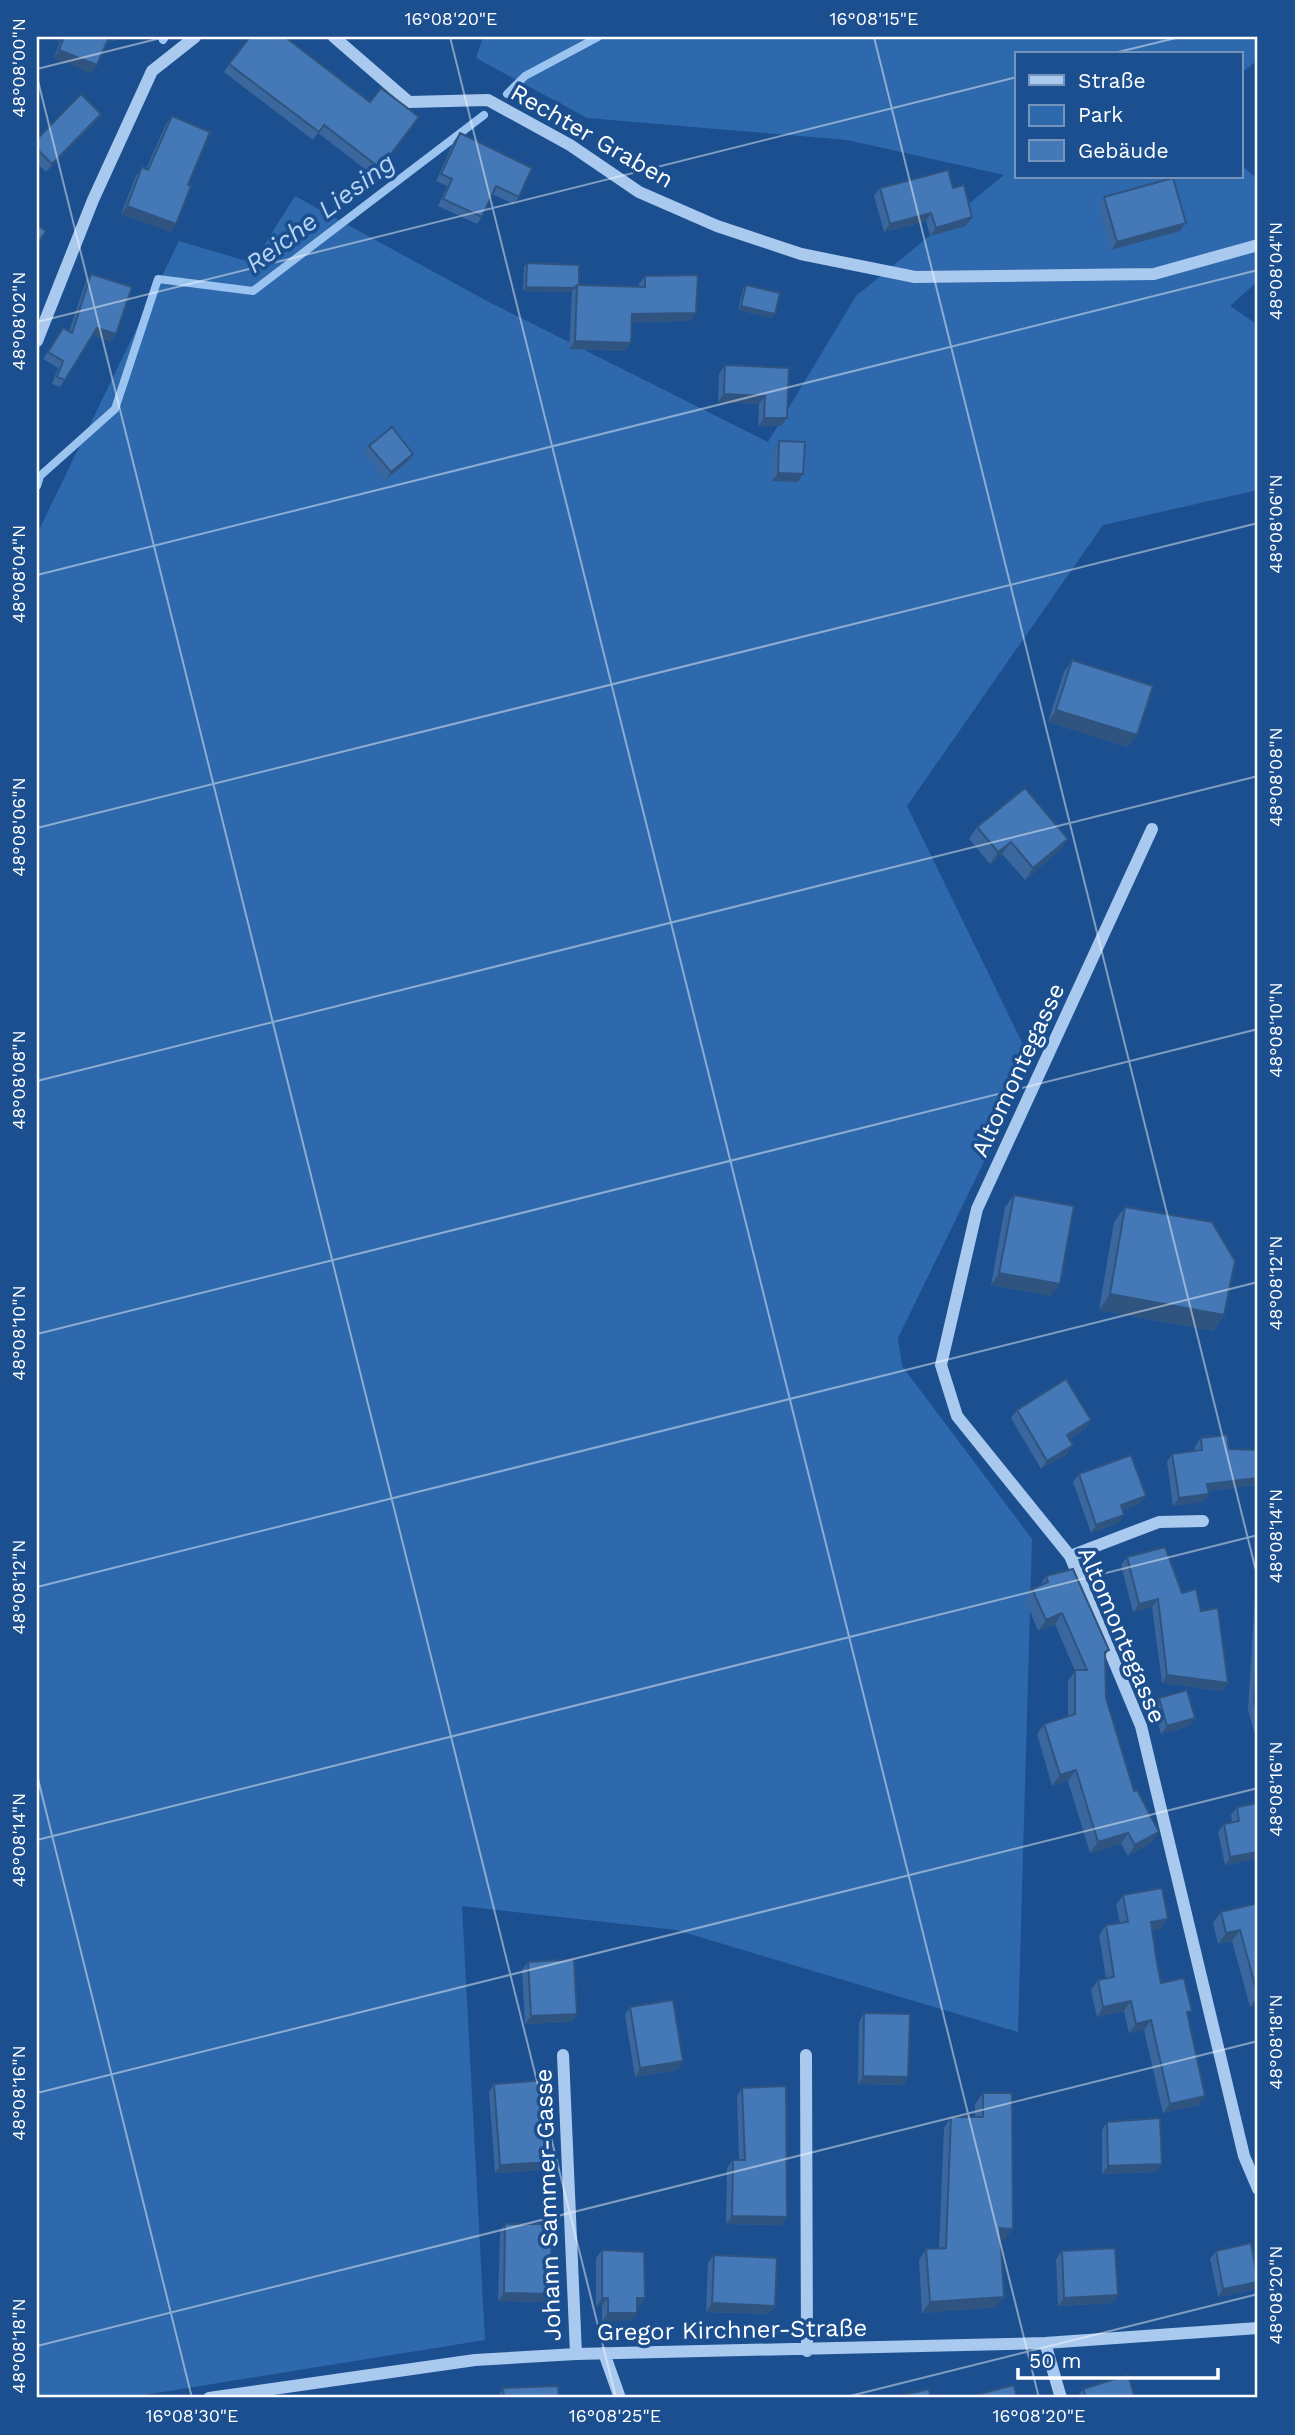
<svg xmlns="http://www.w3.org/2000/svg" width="1295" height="2435" font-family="'Work Sans',sans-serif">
<rect width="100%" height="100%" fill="#1b4f8f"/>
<!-- green -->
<path fill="#2e69ad" d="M 483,37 L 1258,37 L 1258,60 L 1241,73 L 1241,54 L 1017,54 L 1017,177 L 1241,177 L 1241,165 L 1258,179 L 1258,281 L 1230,306 L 1258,325 L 1258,490 L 1103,525 L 907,806 L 1032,1063 L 898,1338 L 902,1366 L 1032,1539 L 1018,2032 L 676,1930 L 462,1906 L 485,2340 L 125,2398 L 37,2398 L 37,534 L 179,241 L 253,263 L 295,196 L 487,301 L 768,442 L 856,296 L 1004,175 L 847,140 L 587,118 L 476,58 Z"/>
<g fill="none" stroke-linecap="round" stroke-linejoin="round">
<!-- stream -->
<path stroke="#9cc4f0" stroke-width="8" d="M 163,40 L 165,37
M 507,94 L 525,76 L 598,37
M 37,486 L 40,476 L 115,409 L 158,279 L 253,291 L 484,115"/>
<!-- minor -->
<path stroke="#a9c9ee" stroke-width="12" d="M 334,37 L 409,102 L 488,100 L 570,145 L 639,192 L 717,226 L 801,254 L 915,277 L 1154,274 L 1258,245
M 37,341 L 93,200 L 152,71 L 195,37
M 1152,829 L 977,1209 L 941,1365 L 957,1416 L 1070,1556 L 1141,1726 L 1244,2156 L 1258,2189
M 1070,1556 L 1159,1522 L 1203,1521
M 563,2055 L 576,2354
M 806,2055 L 807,2351
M 1045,2343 L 1061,2398
M 604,2353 L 620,2398
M 209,2398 L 475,2360 L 576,2354 L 1045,2343 L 1258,2328"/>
</g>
<!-- wall -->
<path fill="#3a679d" d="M 48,37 L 136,37 L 107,42 L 97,65 L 92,73 L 54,58 L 60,42 Z
M 229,64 L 370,102 L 413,125 L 374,176 L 318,133 L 313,140 L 224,72 Z
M 172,116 L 188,185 L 176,224 L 171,232 L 121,214 L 136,176 L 142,167 L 146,169 L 166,124 Z
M 95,122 L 46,172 L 37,163 L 37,139 Z
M 460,133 L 519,197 L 513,204 L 492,194 L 482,217 L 477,224 L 438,206 L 447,186 L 436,181 L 454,141 Z
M 880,188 L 953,188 L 966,226 L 930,236 L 926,221 L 884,232 L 874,196 Z
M 1104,197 L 1186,223 L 1180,231 L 1111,250 L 1098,205 Z
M 527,263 L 579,285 L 639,286 L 639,284 L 645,276 L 691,321 L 632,322 L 625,351 L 569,349 L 572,292 L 523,291 L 524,267 Z
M 91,274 L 111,342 L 92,335 L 60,387 L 52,384 L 58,368 L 43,359 L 58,335 L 69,332 L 86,281 Z
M 746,285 L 772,318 L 738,310 L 743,289 Z
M 725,365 L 789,368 L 781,426 L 758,426 L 759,404 L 718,402 L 719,374 Z
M 779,441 L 798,482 L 772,481 L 774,449 Z
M 369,446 L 413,454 L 407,462 L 385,480 L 364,454 Z
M 1072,660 L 1128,747 L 1048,722 L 1064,672 Z
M 977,827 L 1068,839 L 1059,851 L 1025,880 L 1002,854 L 990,864 L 969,839 Z
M 1014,1195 L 1051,1296 L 991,1285 L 1005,1207 Z
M 1125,1207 L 1224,1315 L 1213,1331 L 1099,1310 L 1114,1222 Z
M 1017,1410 L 1091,1420 L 1085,1429 L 1069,1439 L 1067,1454 L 1041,1469 L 1011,1418 Z
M 1201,1438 L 1229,1449 L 1258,1450 L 1258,1504 L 1257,1504 L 1257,1485 L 1208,1491 L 1209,1494 L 1203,1502 L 1173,1506 L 1167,1462 L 1172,1454 L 1195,1451 L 1195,1446 Z
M 1079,1474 L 1146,1496 L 1140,1504 L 1122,1510 L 1118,1523 L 1091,1533 L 1073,1482 Z
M 1258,1556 L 1258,1746 L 1248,1710 L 1257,1558 Z
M 1127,1557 L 1182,1593 L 1228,1683 L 1222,1691 L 1162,1683 L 1152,1607 L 1133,1612 L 1121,1565 Z
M 1046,1576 L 1109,1650 L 1105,1655 L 1106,1698 L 1134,1791 L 1159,1832 L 1151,1843 L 1128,1856 L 1121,1844 L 1090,1853 L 1068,1781 L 1052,1786 L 1037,1734 L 1044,1724 L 1068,1717 L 1068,1681 L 1075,1671 L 1055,1624 L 1038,1631 L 1025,1599 L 1032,1589 L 1040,1586 Z
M 1159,1698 L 1195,1718 L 1189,1726 L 1161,1734 L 1153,1706 Z
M 1237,1807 L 1258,1859 L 1225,1865 L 1218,1832 L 1224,1824 L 1232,1822 L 1231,1815 Z
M 1123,1895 L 1168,1919 L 1161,1929 L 1152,1930 L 1156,1957 L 1161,1983 L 1188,2016 L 1199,2105 L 1163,2113 L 1144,2030 L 1129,2033 L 1124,2011 L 1097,2017 L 1091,1990 L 1098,1980 L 1106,1979 L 1099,1935 L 1106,1925 L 1120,1923 L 1116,1905 Z
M 1258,1903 L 1258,2005 L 1250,2007 L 1232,1941 L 1218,1944 L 1213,1923 L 1221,1912 Z
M 528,1962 L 577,2014 L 571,2022 L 525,2024 L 522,1970 Z
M 630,2007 L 683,2061 L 677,2070 L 635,2077 L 625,2015 Z
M 864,2013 L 908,2077 L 903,2085 L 858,2084 L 859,2022 Z
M 494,2084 L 553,2162 L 547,2170 L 495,2173 L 489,2092 Z
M 742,2088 L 787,2217 L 781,2225 L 726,2224 L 727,2168 L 733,2160 L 739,2160 L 737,2096 Z
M 983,2093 L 1005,2240 L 1000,2240 L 996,2307 L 922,2313 L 919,2260 L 926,2249 L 939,2248 L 944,2128 L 951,2117 L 975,2117 L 975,2104 Z
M 1107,2122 L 1156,2172 L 1102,2174 L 1102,2130 Z
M 505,2224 L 550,2294 L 545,2302 L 498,2301 L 500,2232 Z
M 602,2250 L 645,2298 L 639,2306 L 637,2306 L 631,2321 L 602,2321 L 602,2306 L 596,2306 L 596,2258 Z
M 1062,2251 L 1112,2303 L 1058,2306 L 1056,2259 Z
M 1216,2251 L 1258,2278 L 1258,2283 L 1253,2290 L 1218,2297 L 1210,2259 Z
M 714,2255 L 769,2314 L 706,2312 L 708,2263 Z
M 503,2388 L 559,2398 L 498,2398 L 498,2396 Z
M 1083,2389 L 1135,2398 L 1077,2398 L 1077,2397 Z"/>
<!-- shaded-wall -->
<path fill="#305480" d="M 48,37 L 64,37 L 60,42 Z
M 108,37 L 136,37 L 104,42 Z
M 59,50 L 97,65 L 92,73 L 54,58 Z
M 101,114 L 95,122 L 46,172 L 52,164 Z
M 127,206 L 176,224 L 171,232 L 121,214 Z
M 931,213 L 926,221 L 884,232 L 890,224 Z
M 972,217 L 966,226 L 930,236 L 936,228 Z
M 1186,223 L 1180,231 L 1111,250 L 1117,242 Z
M 526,287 L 574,288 L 572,292 L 523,291 Z
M 741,306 L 775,314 L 772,318 L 738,310 Z
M 696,313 L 691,321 L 626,322 L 632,314 Z
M 97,328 L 116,334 L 111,342 L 92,335 Z
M 575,341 L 631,343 L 625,351 L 569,349 Z
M 724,394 L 765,396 L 759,404 L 718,402 Z
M 764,418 L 787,418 L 781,426 L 758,426 Z
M 413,454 L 407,462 L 385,480 L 391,472 Z
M 778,473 L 803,474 L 798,482 L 772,481 Z
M 1056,710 L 1137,735 L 1128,747 L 1048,722 Z
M 1068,839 L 1059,851 L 1025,880 L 1033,868 Z
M 1011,842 L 1002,854 L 990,864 L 998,852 Z
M 999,1273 L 1060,1284 L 1051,1296 L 991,1285 Z
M 1110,1294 L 1224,1315 L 1213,1331 L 1099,1310 Z
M 1091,1420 L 1085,1429 L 1061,1443 L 1067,1435 Z
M 1073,1445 L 1067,1454 L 1041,1469 L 1047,1461 Z
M 1258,1478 L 1257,1485 L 1201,1492 L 1207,1484 Z
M 1209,1494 L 1203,1502 L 1173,1506 L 1179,1498 Z
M 1146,1496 L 1140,1504 L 1115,1513 L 1121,1505 Z
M 1124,1515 L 1118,1523 L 1091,1533 L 1096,1525 Z
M 1158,1599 L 1152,1607 L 1133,1612 L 1139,1604 Z
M 1062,1613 L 1055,1624 L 1038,1631 L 1046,1620 Z
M 1167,1675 L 1228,1683 L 1222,1691 L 1162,1683 Z
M 1195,1718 L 1189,1726 L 1161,1734 L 1167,1726 Z
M 1076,1770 L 1068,1781 L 1052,1786 L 1060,1775 Z
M 1159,1832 L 1151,1843 L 1128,1856 L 1135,1845 Z
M 1128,1833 L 1121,1844 L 1090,1853 L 1098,1842 Z
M 1258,1852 L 1258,1859 L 1225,1865 L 1230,1857 Z
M 1168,1919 L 1161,1929 L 1144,1932 L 1151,1922 Z
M 1240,1930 L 1232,1941 L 1218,1944 L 1226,1933 Z
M 1258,1996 L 1258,2005 L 1250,2007 Z
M 1131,2001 L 1124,2011 L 1097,2017 L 1103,2007 Z
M 577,2014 L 571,2022 L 525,2024 L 531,2016 Z
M 1151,2020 L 1144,2030 L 1129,2033 L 1136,2024 Z
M 683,2061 L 677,2070 L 635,2077 L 640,2068 Z
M 863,2076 L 908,2077 L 903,2085 L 858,2084 Z
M 1205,2096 L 1199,2105 L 1163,2113 L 1170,2104 Z
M 553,2162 L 547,2170 L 495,2173 L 500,2165 Z
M 1162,2164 L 1156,2172 L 1102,2174 L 1108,2166 Z
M 732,2216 L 787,2217 L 781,2225 L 726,2224 Z
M 1000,2228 L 1013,2229 L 1005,2240 L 992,2239 Z
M 1258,2282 L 1253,2290 L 1218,2297 L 1223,2289 Z
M 504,2293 L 550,2294 L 545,2302 L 498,2301 Z
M 1118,2295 L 1112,2303 L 1058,2306 L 1064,2298 Z
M 1004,2297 L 996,2307 L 922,2313 L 930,2302 Z
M 602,2298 L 608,2298 L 602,2306 L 596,2306 Z
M 637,2298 L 645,2298 L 639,2306 L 632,2306 Z
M 712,2303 L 775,2306 L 769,2314 L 706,2312 Z
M 608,2313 L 637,2313 L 631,2321 L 602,2321 Z"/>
<!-- building -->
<path fill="#4478b7" stroke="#305480" stroke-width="2" d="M 64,37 L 109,37 L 97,65 L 59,50 Z
M 250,37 L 285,37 L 370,102 L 381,88 L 419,117 L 380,168 L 324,125 L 319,132 L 229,64 Z
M 81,94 L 101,114 L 52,164 L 37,149 L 37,139 Z
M 172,116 L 210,132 L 188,185 L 191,186 L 176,224 L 127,206 L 142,167 L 148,170 Z
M 460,133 L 532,168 L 519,197 L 496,186 L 482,217 L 443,199 L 452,179 L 441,174 Z
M 948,170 L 953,188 L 964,185 L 972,217 L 936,228 L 931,213 L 890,224 L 880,188 Z
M 1173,178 L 1186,223 L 1117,242 L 1104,197 Z
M 37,225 L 46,231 L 37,244 Z
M 527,263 L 579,265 L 579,285 L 577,285 L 574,288 L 526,287 Z
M 91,274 L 132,287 L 116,334 L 97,328 L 65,380 L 57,377 L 63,361 L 48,352 L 63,328 L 72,333 Z
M 698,275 L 696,313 L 632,314 L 631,343 L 575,341 L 577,285 L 645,287 L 645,276 Z
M 746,285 L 780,293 L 775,314 L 741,306 Z
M 725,365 L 789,368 L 787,418 L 764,418 L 765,396 L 724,394 Z
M 392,427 L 413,454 L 391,472 L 369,446 Z
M 779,441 L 805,442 L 803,474 L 778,473 Z
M 1072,660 L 1153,686 L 1137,735 L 1056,710 Z
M 1025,788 L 1068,839 L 1033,868 L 1011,842 L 998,852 L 977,827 Z
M 1014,1195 L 1074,1206 L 1060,1284 L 999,1273 Z
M 1125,1207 L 1212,1222 L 1235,1261 L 1224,1315 L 1110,1294 Z
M 1066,1379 L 1091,1420 L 1067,1435 L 1073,1445 L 1047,1461 L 1017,1410 Z
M 1227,1435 L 1229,1449 L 1258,1450 L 1258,1478 L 1207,1484 L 1209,1494 L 1179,1498 L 1172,1454 L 1202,1450 L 1201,1438 Z
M 1131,1455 L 1146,1496 L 1121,1505 L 1124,1515 L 1096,1525 L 1079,1474 Z
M 1165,1547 L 1182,1593 L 1196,1589 L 1201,1611 L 1218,1608 L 1228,1683 L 1167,1675 L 1158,1599 L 1139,1604 L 1127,1557 Z
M 1073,1569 L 1109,1650 L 1105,1652 L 1106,1698 L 1134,1791 L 1137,1790 L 1159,1832 L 1135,1845 L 1128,1833 L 1098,1842 L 1076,1770 L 1060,1775 L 1044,1724 L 1075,1714 L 1075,1670 L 1087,1670 L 1062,1613 L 1046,1620 L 1032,1589 L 1048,1582 L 1046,1576 Z
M 1258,1628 L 1258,1717 L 1254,1702 Z
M 1187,1690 L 1195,1718 L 1167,1726 L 1159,1698 Z
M 1258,1803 L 1258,1852 L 1230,1857 L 1224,1824 L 1239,1821 L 1237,1807 Z
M 1162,1888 L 1168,1919 L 1151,1922 L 1156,1957 L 1161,1983 L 1184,1978 L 1192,2011 L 1187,2012 L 1205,2096 L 1170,2104 L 1151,2020 L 1136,2024 L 1131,2001 L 1103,2007 L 1098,1980 L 1114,1977 L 1106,1925 L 1128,1922 L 1123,1895 Z
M 1258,1903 L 1258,1996 L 1240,1930 L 1226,1933 L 1221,1912 Z
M 574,1959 L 577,2014 L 531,2016 L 528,1962 Z
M 673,2000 L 683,2061 L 640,2068 L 630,2007 Z
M 864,2013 L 910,2014 L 908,2077 L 863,2076 Z
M 547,2080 L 553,2162 L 500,2165 L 494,2084 Z
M 786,2086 L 787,2217 L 732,2216 L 733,2160 L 745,2160 L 742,2088 Z
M 983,2093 L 1012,2093 L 1013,2229 L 1000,2228 L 1004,2297 L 930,2302 L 926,2249 L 946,2248 L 951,2117 L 983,2117 Z
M 1160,2118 L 1162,2164 L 1108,2166 L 1107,2122 Z
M 505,2224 L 552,2224 L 550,2294 L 504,2293 Z
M 1251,2243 L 1258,2282 L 1223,2289 L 1216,2251 Z
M 1115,2248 L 1118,2295 L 1064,2298 L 1062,2251 Z
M 602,2250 L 644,2252 L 645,2298 L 637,2298 L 637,2313 L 608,2313 L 608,2298 L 602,2298 Z
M 714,2255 L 777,2258 L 775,2306 L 712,2303 Z
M 1128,2375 L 1135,2398 L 1086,2398 L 1083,2389 Z
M 1014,2385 L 1017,2398 L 977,2398 L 976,2395 Z
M 558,2386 L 559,2398 L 504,2398 L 503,2388 Z
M 929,2389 L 931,2398 L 890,2398 Z
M 805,2396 L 845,2396 L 845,2398 L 805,2398 Z"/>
<!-- ticks -->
<path fill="none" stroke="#fff" stroke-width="2" stroke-opacity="0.45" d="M 450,37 L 1039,2398M 874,37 L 1258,1579M 1110,54 L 1180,37M 37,69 L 165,37M 37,77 L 616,2398M 37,322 L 1017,77M 37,575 L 1258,270M 37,828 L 1258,523M 37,1081 L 1258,776M 37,1334 L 1258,1029M 37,1587 L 1258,1282M 37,1775 L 192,2398M 37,1840 L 1258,1535M 37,2093 L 1258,1788M 37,2346 L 1258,2041M 842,2398 L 1258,2294"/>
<g text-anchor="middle" stroke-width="7" stroke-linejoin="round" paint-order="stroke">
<!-- street labels -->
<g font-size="24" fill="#fff" stroke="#1b4f8f">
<text transform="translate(592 136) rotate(30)" y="8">Rechter Graben</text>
<text transform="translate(1018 1070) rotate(-65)" y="8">Altomontegasse</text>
<text transform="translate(1122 1635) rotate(67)" y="8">Altomontegasse</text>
<text transform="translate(548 2205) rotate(-92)" y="8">Johann Sammer-Gasse</text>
<text transform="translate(732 2330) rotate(-1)" y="8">Gregor Kirchner-Straße</text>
</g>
<!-- water labels -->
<g font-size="26" font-style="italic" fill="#b5d3f5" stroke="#1b4f8f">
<text transform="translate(320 213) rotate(-37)" y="9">Reiche Liesing</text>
</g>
</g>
<!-- border -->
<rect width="1295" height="2435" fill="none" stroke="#1b4f8f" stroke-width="77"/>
<!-- legend -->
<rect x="1015" y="52" width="228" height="126" fill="#1b4f8f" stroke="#7695bc" stroke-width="2"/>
<rect x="1029" y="75" width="35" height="10" fill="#a9c9ee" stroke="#7695bc" stroke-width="2"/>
<text x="1078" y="88" font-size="21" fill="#ffffff">Straße</text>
<rect x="1029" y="105" width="35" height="21" fill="#2e69ad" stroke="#7695bc" stroke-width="2"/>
<text x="1078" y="122" font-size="21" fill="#ffffff">Park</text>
<rect x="1029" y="140" width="35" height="21" fill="#4478b7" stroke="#7695bc" stroke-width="2"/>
<text x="1078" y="158" font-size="21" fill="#ffffff">Gebäude</text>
<!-- scale -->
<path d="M1018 2368v10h200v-10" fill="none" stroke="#ffffff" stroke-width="3.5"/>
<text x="1029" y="2368" font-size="21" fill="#ffffff" stroke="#1b4f8f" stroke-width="5" paint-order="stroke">50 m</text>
<rect x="38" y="38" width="1218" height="2358" fill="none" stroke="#fff" stroke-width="2.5"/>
<g font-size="18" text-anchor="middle" fill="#fff">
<text x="451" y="25">16°08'20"E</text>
<text x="874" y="25">16°08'15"E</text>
<text transform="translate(19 68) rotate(-90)" y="6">48°08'00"N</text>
<text transform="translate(1276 271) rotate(-90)" y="6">48°08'04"N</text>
<text transform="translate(19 321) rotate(-90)" y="6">48°08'02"N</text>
<text transform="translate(1276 524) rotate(-90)" y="6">48°08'06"N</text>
<text transform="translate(19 574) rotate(-90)" y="6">48°08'04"N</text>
<text transform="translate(1276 777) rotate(-90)" y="6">48°08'08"N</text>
<text transform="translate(19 827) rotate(-90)" y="6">48°08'06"N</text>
<text transform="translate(1276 1030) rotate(-90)" y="6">48°08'10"N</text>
<text transform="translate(19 1080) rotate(-90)" y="6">48°08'08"N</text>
<text transform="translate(1276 1283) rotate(-90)" y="6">48°08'12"N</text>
<text transform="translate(19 1333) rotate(-90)" y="6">48°08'10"N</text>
<text transform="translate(1276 1536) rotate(-90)" y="6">48°08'14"N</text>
<text transform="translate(19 1587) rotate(-90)" y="6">48°08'12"N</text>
<text transform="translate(1276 1789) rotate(-90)" y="6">48°08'16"N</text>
<text transform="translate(19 1840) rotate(-90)" y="6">48°08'14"N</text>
<text transform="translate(1276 2042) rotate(-90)" y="6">48°08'18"N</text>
<text transform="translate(19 2093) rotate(-90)" y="6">48°08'16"N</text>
<text transform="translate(1276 2295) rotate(-90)" y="6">48°08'20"N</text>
<text transform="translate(19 2346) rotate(-90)" y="6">48°08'18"N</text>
<text x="192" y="2422">16°08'30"E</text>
<text x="615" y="2422">16°08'25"E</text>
<text x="1039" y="2422">16°08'20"E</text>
</g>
</svg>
